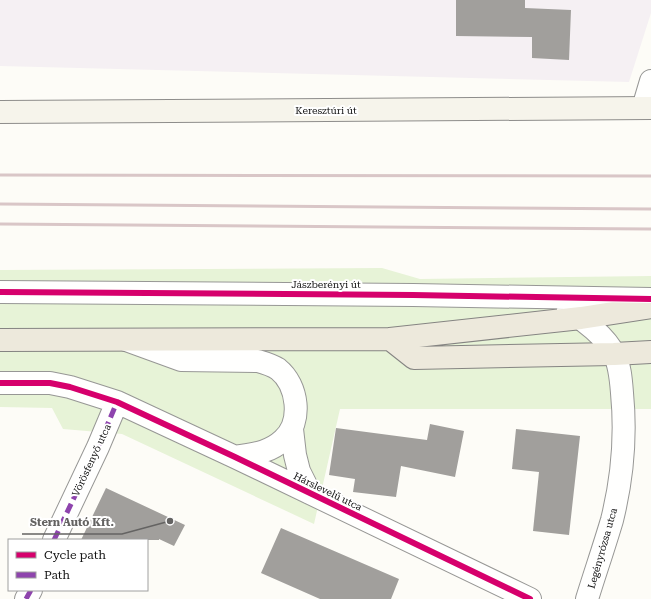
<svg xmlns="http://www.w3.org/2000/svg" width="651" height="599" font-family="'Roboto Serif',serif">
<rect width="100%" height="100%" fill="#fdfcf7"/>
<!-- industrial -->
<path fill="#f5f0f3" d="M 0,0 L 651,0 L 651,13 L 629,82 L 0,66 Z"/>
<!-- green -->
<path fill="#e7f3d7" d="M 382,268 L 420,279 L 651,276 L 651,409 L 340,409 L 314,524 L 122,434 L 63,429 L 52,408 L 0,407 L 0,270 Z"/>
<!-- building -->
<path fill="#a19f9c" d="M 456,0 L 525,0 L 525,8 L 571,10 L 569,60 L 532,58 L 532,37 L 456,36 Z
M 430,424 L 464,431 L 455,477 L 401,466 L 396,497 L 353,492 L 355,479 L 329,475 L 336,428 L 427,440 Z
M 516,429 L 580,436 L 569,535 L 533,531 L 539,472 L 512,469 Z
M 106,488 L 185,525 L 174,546 L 159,539 L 159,540 L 81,540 Z
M 281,528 L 399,579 L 391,599 L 320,599 L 261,573 Z"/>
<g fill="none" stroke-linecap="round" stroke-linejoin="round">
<defs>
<path id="minor" d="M 643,108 L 651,81
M 0,292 L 413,295 L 651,299
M 568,310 C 584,320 606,337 614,354 C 620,365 621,380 622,393 C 626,434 622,480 612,520 C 604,547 595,573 587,599
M 126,340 L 181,360 L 258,361 C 265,363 272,365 278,369 C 298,385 303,422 283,440 C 269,453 253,454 235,457
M 0,383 L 50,383 L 70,387 L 117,402 L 235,457 L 530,599
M 292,429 L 295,455 L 299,471 L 310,493
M 54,540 L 98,447 L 117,402
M 26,599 L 31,590"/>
<path id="secondary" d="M 0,112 L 651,108"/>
<path id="primary" d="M 390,339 L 414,358 L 614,354 L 651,352
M 0,340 L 390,339 L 581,318 L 651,307"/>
</defs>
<!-- minor casing -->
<use href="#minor" stroke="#979795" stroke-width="24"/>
<!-- secondary casing -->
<use href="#secondary" stroke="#8e8d8b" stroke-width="24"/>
<!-- primary casing -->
<use href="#primary" stroke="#858482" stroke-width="24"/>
<!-- minor -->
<use href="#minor" stroke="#fffffe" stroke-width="22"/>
<!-- secondary -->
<use href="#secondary" stroke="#f6f4eb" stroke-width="22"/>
<!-- primary -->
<use href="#primary" stroke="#ede9dc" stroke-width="22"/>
<!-- rail -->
<path stroke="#d9c6c7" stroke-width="3" d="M 0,175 L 651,176
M 0,204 L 651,209
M 0,224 L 651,229"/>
<!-- quiet -->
<path stroke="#8e44ad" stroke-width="5" stroke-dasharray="10 5" stroke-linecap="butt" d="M 54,540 L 98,447 L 117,402
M 26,599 L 31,590"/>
<defs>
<path id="cycleway" d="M 0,292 L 413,295 L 651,299
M 0,383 L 50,383 L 70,387 L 117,402 L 235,457 L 530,599"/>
</defs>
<!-- cycleway casing -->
<use href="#cycleway" stroke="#fff" stroke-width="8"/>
<!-- cycleway -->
<use href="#cycleway" stroke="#d6006c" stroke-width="6"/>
</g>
<g text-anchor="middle" stroke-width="4" stroke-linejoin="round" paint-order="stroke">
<!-- street labels -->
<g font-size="10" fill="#111" stroke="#fff">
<text x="326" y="114">Keresztúri út</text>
<text x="326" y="288">Jászberényi út</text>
<text transform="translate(91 460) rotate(-65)" y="4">Vörösfenyő utca</text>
<text transform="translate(328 491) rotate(26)" y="4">Hárslevelű utca</text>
<text transform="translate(602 548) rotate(-74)" y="4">Legényrózsa utca</text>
</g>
</g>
<!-- callouts -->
<path fill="none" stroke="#646362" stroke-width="1.5" d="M170 521L122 534H22"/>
<circle fill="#646362" stroke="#fff" stroke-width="1.5" cx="170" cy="521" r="4"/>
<g font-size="11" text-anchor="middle" font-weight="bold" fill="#646362" stroke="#fff" stroke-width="4" stroke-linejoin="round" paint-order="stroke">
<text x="72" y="526">Stern Autó Kft.</text>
</g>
<!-- legend -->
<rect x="8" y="539" width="140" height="52" fill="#ffffff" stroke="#a0a0a0"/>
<rect x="16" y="552" width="20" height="6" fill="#d6006c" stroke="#a0a0a0"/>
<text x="44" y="559" font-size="12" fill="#111111">Cycle path</text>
<rect x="16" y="572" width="20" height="6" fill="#8e44ad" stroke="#a0a0a0"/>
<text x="44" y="579" font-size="12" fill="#111111">Path</text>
</svg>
